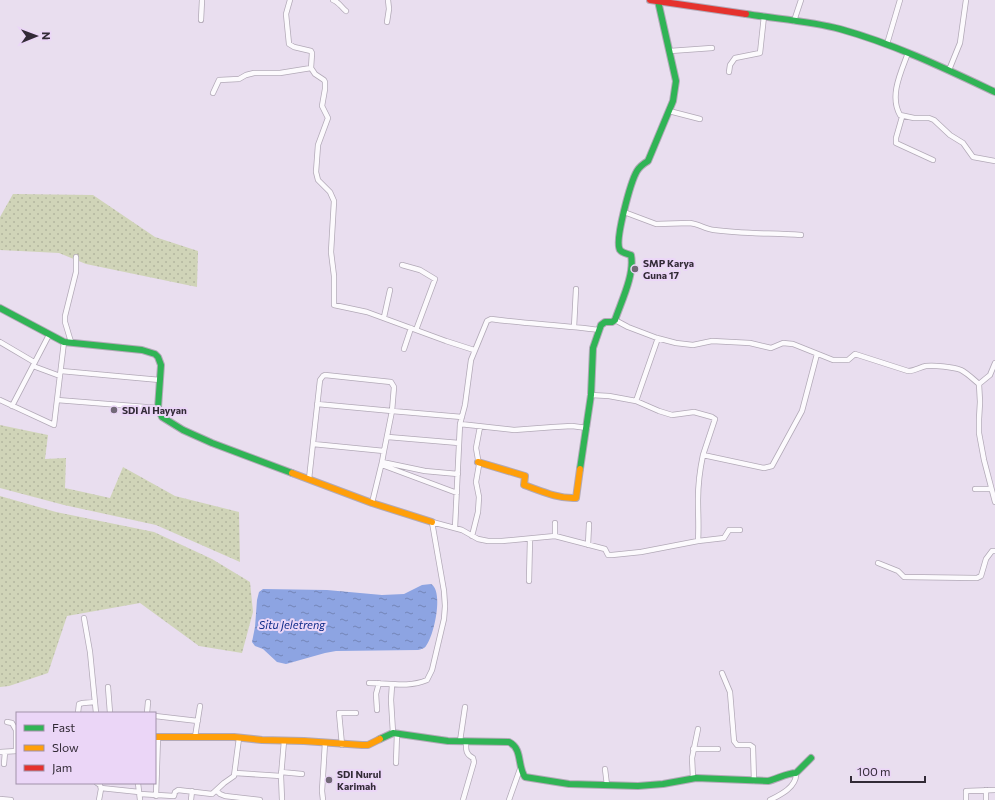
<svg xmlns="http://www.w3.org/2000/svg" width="995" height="800" font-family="Commissioner,sans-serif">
<defs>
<pattern id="grass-dots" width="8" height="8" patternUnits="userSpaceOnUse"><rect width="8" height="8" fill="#d0d4b8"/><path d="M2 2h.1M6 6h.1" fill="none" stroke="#b3b69f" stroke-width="1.8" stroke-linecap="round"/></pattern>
<pattern id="water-ripples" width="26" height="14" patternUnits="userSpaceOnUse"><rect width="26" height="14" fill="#8da4e2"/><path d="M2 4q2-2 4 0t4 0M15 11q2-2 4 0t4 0" fill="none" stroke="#7486b8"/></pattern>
</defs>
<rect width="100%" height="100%" fill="#e9deef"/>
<!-- grass -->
<path fill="url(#grass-dots)" d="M 13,194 L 93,195 L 155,237 L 198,251 L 197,287 L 86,264 L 59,253 L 0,250 L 0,217 Z
M 0,425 L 48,435 L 45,459 L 66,458 L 65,488 L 110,498 L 123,467 L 175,496 L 239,512 L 240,562 L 156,525 L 64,505 L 0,488 Z
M 0,496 L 56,512 L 154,532 L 212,559 L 250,582 L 253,612 L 242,653 L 199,646 L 140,603 L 67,616 L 48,673 L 9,686 L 0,687 Z"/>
<!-- water -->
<path fill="url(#water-ripples)" d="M 431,584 C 444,591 434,636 426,646 C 424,649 421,649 418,650 L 336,651 L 325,653 L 286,664 L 277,662 L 263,649 L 255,646 L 252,642 L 255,627 L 257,600 L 259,592 L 263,589 L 327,590 L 382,595 L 404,594 L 422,585 Z"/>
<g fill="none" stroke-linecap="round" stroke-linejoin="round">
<defs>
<path id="street" d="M 290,0 L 286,14 L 289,44 L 294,47 L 311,51 L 312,53 L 311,68 L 315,74 L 324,80 L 325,82 L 325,89 L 322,106 L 328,118 L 318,145 L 316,172 L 318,180 L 330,192 L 334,201 L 331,252 L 334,276 L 334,305 L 367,312 L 446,341 L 474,350
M 333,0 C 339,2 341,7 346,11
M 201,20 L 202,0
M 794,21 L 801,0
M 387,22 L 389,9 L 388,0
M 887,44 L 900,0
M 670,51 L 712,48
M 908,53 C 901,72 889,96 900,115 L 914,118 L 929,118 L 934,120 L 950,135 L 963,143 L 973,157 L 995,161
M 949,70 L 960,43 L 966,0
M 729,72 L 730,65 L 735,58 L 760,53 L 764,16
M 213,93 L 219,80 L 239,79 L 246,75 L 254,73 L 280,73 L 311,68
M 669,111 L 700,119
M 902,117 L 896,138 L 896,143 L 933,160
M 624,212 L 656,224 L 690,223 C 699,224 705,229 714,230 C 743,234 772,233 801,235
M 402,265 L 420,270 L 435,279 L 416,330
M 384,317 L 390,290
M 615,320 L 628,327 L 657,338 L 676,343 L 693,345 L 712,341 L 750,343 L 771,348 L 783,343 L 793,344 L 833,360 L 848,360 L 855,354 L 908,371 C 915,371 920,367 926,366 C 934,365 953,367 961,370 C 967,373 973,379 979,384
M 574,327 L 576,289
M 0,342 L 34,362
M 71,342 L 65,322 L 65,316 L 76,272 L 76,257
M 404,349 L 411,328
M 995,363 L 990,375 L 979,384 L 980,402 L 979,419 L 979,433 L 984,460 L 995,502
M 33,366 L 60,376
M 61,371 L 160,380
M 591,395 L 609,396 L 636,401 L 659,411 L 672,415 L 694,412 L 712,417 L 715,419 L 703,455
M 0,400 L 54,425 L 64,342
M 57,400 L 158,408
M 636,401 L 658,338
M 317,404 L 392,411 L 384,451
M 12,406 L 49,335
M 460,424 L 514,430 L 554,427 L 572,426 L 587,428
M 388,437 L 459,443
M 313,444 L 384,451 L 382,462 L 425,471 L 458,474
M 382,465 L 457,493
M 309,479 L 320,380 L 323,376 L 325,375 L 391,382 L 394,387 L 392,411 L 462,417
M 975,489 L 991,489
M 372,503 L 382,462
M 455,528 L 460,424 L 465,405 L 471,360 L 487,321 L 491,319 C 527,324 563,325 599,330
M 472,536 L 478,512 L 479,497 L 476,482 L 479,465 L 476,448 L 480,427
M 555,536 L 605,549 L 608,555 L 612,555 L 641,552 L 698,541 C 699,527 698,514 698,500 C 698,485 700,469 703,455 L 764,468 L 772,466 L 802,411 L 817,354
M 698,541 L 724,538 L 729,530 L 740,530
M 588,545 L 589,524
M 878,563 L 898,571 L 904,577 L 977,578 L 981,576 L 986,559 L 992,551 L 995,551
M 529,581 L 530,539
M 84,618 L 90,652 L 96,713
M 722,673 L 730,692 L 734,741 L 737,745 L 750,745 L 753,747 L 754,781
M 369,683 C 389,683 408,688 427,680 L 432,670 L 444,619 L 445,606 L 444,591 L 432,522 L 462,530 L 478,539 L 488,541 L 502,541 L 555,536 L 555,523
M 392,685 L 391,700 L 393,733
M 108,687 L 110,713
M 377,710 L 376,694 L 379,683
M 78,713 L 79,704 L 83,703 L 95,702
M 147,713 L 148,702
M 155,716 L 198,721
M 7,722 L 12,723 L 16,730 L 16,751
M 195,737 L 200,706
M 460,741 L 465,707
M 342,745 L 339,713 L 356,713
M 693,749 L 718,749
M 0,752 L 17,751
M 396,763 L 397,733
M 4,764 L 5,752
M 605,769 L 607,785
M 281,772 L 302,774
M 235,773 L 281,776
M 693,778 L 692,758 L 698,729
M 97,783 L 100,785 L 101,789 L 99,800
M 138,783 L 140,800
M 101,788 L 139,792
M 986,790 L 986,800
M 217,791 L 220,794 L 225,796 L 260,800
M 140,794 L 174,796 L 175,792 L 178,790 L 212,794 L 224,783 L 234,776 L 239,738
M 156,796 L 158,737
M 0,799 L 11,800
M 191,800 L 192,791
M 282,800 L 281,776 L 284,741
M 323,800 L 322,791 L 325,743
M 463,800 L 474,762 L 473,758 C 465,754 466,749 466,741
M 509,800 L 520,769
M 770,800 C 780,795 797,787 796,773
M 966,800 L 966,791 L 995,790"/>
<path id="fast" d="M 746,14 C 777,19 810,21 840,29 C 894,44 944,68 995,92
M 0,308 L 64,342 L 142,350 L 155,354 L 158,357 L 161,365 L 158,408 L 162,417 L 183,430 L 212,443 L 292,473
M 580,469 L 591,395 L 593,348 L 601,325 L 605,322 L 612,322 L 615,320 C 621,302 635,274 631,255 C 628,254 622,253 620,250 C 614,241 631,181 637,171 C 640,166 643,164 648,161 L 673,101 L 676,81 L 658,1
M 380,739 L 393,733 L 448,741 L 509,742 C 523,749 517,766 525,777 L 569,784 L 638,786 L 663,784 L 696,778 L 768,781 C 777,779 787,773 796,773 L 811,758"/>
<path id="slow" d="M 478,462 L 525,476 L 524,485 C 541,491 558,499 576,498 L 580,469
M 292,473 L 372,503 L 432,522
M 155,737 L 234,737 L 262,740 L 304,741 L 362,745 L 368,745 L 380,739"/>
<path id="jam" d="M 650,0 L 746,14"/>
</defs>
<!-- street casing -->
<use href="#street" stroke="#b2a9b7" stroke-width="6"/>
<!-- fast casing -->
<use href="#fast" stroke="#b2a9b7" stroke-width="8"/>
<!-- slow casing -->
<use href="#slow" stroke="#b2a9b7" stroke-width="8"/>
<!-- jam casing -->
<use href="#jam" stroke="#b2a9b7" stroke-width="8"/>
<!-- street -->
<use href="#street" stroke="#fcfafd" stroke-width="4.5"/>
<!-- fast -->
<use href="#fast" stroke="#30b455" stroke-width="6"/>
<!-- slow -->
<use href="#slow" stroke="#ff9f0a" stroke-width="6"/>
<!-- jam -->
<use href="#jam" stroke="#e5322d" stroke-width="6"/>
</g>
<!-- markers -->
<g fill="#726977" stroke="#ebd6f7" stroke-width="1.5">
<circle cx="635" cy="269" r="4"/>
<circle cx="114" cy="410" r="4"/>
<circle cx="329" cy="780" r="4"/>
</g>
<g text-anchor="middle" stroke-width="4" stroke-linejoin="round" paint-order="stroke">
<!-- poi labels -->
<g font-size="10" font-weight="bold" fill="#322a36" stroke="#ebd6f7" text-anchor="start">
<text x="643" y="267">SMP Karya<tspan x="643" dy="12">Guna 17</tspan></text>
<text x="122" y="414">SDI Al Hayyan</text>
<text x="337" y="778">SDI Nurul<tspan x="337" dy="12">Karimah</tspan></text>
</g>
<!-- water labels -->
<g font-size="11" font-style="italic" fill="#0d2a88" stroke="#ebd6f7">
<text x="292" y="629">Situ Jeletreng</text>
</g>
</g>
<!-- legend -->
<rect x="16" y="712" width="140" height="72" fill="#ebd6f7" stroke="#a191aa"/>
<rect x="24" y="725" width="20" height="6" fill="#30b455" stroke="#a191aa"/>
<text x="52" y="732" font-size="12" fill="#322a36">Fast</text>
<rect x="24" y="745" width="20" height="6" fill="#ff9f0a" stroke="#a191aa"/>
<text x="52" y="752" font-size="12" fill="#322a36">Slow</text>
<rect x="24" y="765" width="20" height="6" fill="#e5322d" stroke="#a191aa"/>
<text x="52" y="772" font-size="12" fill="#322a36">Jam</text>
<!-- north arrow -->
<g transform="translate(36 36) rotate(89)" stroke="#ebd6f7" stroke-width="3" paint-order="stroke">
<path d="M0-3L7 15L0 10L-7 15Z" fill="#322a36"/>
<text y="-6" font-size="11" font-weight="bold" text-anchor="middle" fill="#322a36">N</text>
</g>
<!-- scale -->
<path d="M851 776v6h74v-6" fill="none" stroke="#322a36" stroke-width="2"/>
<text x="857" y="776" font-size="12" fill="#322a36" stroke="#ebd6f7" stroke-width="3" paint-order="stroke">100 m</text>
</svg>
